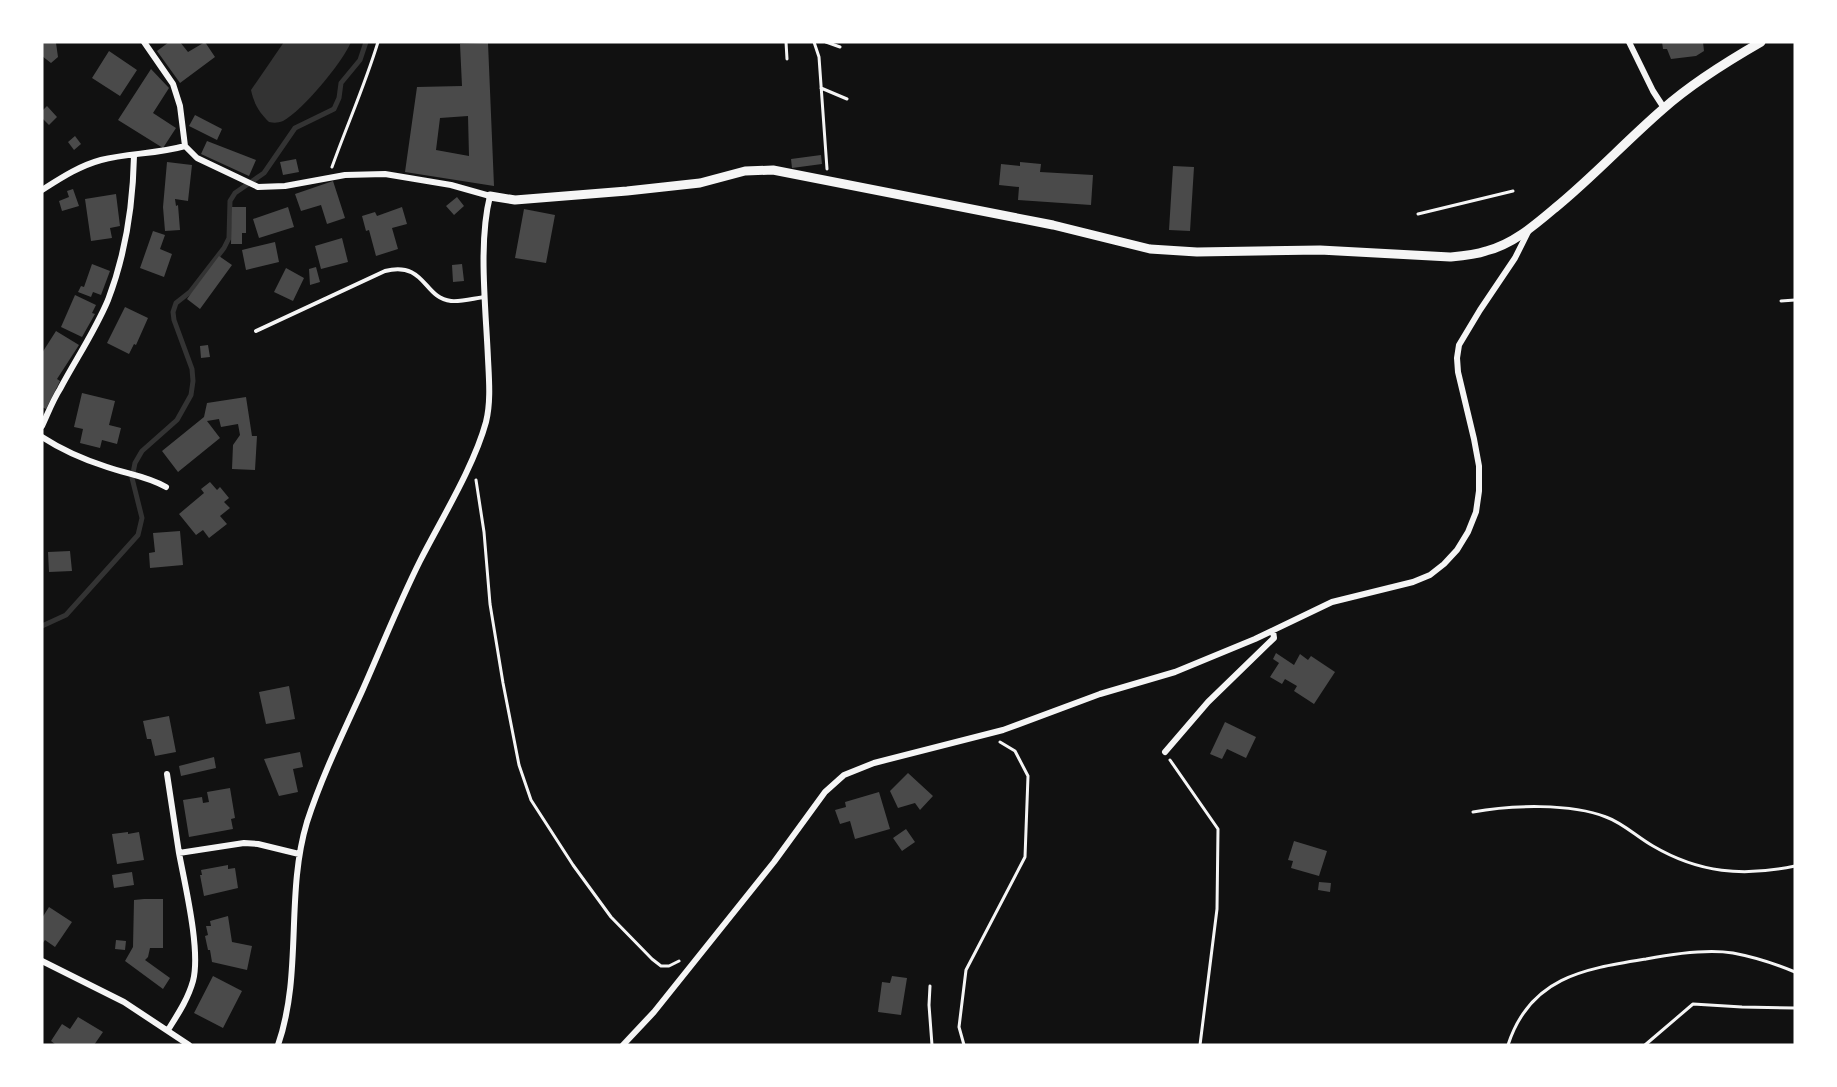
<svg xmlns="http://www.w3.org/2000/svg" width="1837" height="1087" font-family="Cabin,sans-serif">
<rect width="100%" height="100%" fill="#111"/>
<!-- water -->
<path fill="#333" d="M 284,42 L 351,42 C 342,63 303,110 283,121 C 278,123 274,123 269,122 C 259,112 254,104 251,90 Z"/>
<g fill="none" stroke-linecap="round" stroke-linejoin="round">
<!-- stream -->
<path stroke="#333" stroke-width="5" d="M 42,626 L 66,615 L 138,535 L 142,518 L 132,478 L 135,463 L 142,451 L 177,420 L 191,395 L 193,381 L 192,369 L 174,320 L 173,312 L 176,303 L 190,292 L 224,248 L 229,238 L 230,201 L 235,193 L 264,173 L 295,128 L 334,109 L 339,98 L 341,83 L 360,60 L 366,42"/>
</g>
<!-- building -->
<path fill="#4a4a4a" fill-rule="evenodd" d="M 42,42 L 56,43 L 58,57 L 51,63 L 42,56 Z
M 169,42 L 180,42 L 188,52 L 205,42 L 215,57 L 180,83 L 157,51 Z
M 1662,42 L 1703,42 L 1704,51 L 1696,56 L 1671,59 L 1667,49 L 1663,49 Z
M 488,43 L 494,186 L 405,172 L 417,87 L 462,86 L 460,44 ZM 468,116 L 469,156 L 436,150 L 440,118 Z
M 109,51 L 137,70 L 120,96 L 92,78 Z
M 151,69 L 169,88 L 153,113 L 176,128 L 163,148 L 118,120 Z
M 47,106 L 57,117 L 49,125 L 42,118 L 42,111 Z
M 195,115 L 222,129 L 217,140 L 189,126 Z
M 75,136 L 81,144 L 74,150 L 68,142 Z
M 207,141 L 256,160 L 249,176 L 201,154 Z
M 821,155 L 822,164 L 792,168 L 791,159 Z
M 296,159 L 299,172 L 283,175 L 280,162 Z
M 167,162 L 192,165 L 188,201 L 175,199 L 176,206 L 178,205 L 180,230 L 165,231 L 163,207 Z
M 1020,162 L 1041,164 L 1040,172 L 1093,175 L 1091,205 L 1018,200 L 1019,187 L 999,185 L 1001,164 L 1020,166 Z
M 1173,166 L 1194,167 L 1190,231 L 1169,230 Z
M 333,181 L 345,218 L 327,224 L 321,205 L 301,211 L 295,194 Z
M 73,189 L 79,206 L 62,211 L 59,201 L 69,197 L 67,191 Z
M 116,194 L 120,226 L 110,228 L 112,238 L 91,241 L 85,199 Z
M 457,197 L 464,206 L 454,215 L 446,206 Z
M 232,207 L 246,207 L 246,233 L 242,233 L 242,244 L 231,244 Z
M 288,207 L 294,227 L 259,238 L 253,219 Z
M 402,207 L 407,224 L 392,228 L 398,249 L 376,256 L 369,230 L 366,231 L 362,216 L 375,212 L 377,216 Z
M 524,209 L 555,215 L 546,263 L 515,258 Z
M 153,231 L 165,235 L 160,249 L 172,254 L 164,277 L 140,268 Z
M 342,238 L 348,262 L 321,269 L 315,246 Z
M 275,242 L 279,262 L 246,270 L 242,250 Z
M 219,256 L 232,265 L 200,309 L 187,299 Z
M 92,264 L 110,271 L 101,295 L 93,292 L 91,297 L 78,292 L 81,286 L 84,287 Z
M 462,264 L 464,281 L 453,282 L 452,265 Z
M 316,267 L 320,282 L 310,285 L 309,269 Z
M 286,268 L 304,278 L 293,301 L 274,292 Z
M 75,295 L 96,305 L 92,313 L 95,314 L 82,337 L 61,327 Z
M 125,307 L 148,318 L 136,345 L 134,344 L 129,354 L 107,343 Z
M 56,331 L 79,345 L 57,379 L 60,381 L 46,409 L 42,407 L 42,353 Z
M 208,345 L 210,357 L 201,358 L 200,346 Z
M 82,393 L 115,401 L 109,425 L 121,428 L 117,444 L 102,440 L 100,448 L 80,443 L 83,429 L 74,427 Z
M 246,397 L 252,436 L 257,436 L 255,470 L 232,469 L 233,445 L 240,435 L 238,424 L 221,427 L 219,419 L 207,421 L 220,438 L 178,472 L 162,451 L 204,417 L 207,403 Z
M 210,482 L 217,490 L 220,487 L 229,498 L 224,502 L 230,508 L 220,516 L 227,524 L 209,538 L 203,530 L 196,535 L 179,514 L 204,493 L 201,489 Z
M 180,531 L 183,565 L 150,568 L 149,553 L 155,552 L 153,533 Z
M 70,551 L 72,571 L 49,572 L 48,552 Z
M 1276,653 L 1294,665 L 1300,654 L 1308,660 L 1311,656 L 1335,672 L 1314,704 L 1294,691 L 1297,686 L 1285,679 L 1282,684 L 1270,677 L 1279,663 L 1273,659 Z
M 289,686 L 295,719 L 266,724 L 259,692 Z
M 169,716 L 176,752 L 155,756 L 151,739 L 147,739 L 143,721 Z
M 1225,722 L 1256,737 L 1246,758 L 1227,749 L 1222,759 L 1210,754 Z
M 300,752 L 303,767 L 293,769 L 298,792 L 279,796 L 264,759 Z
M 214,757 L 216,768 L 181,776 L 179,766 Z
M 908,773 L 933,796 L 920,810 L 915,803 L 898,808 L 890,791 Z
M 230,788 L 235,818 L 231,819 L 233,829 L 189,837 L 183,800 L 202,797 L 203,803 L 209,802 L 207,792 Z
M 879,792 L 890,829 L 855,839 L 850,821 L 840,824 L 835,810 L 846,807 L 845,802 Z
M 906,829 L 915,842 L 902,851 L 893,838 Z
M 128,832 L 128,834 L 139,832 L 144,860 L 117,864 L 112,834 Z
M 1294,841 L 1327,851 L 1319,876 L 1291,868 L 1293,861 L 1288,860 Z
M 228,865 L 228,869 L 235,868 L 238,888 L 204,896 L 200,875 L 202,875 L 201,870 Z
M 132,872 L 134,885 L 114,888 L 112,875 Z
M 1319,882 L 1331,883 L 1330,892 L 1318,890 Z
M 144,899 L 163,899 L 163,948 L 150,948 L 148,957 L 145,960 L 170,978 L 163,989 L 125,961 L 133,947 L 134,900 Z
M 49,907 L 72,922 L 55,947 L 45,940 L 42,944 L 42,918 Z
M 228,916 L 232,942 L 252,946 L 247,970 L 212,962 L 210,950 L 208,950 L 205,936 L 208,935 L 206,926 L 211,926 L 210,921 Z
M 116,940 L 126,941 L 125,950 L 115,949 Z
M 213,976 L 242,991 L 223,1028 L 194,1013 Z
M 892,976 L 907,978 L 901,1015 L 878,1012 L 882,982 L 890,983 Z
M 78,1017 L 103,1032 L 94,1045 L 56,1045 L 51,1041 L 62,1024 L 70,1029 Z"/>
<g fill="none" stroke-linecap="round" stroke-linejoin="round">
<!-- path -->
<path stroke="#f5f5f5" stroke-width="3" d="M 786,42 L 787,59
M 814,42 L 819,57 L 827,169
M 826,42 L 840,47
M 821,88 L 847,99
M 332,167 C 347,125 365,85 378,42
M 1418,214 L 1513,191
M 1781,301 L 1795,300
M 476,480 L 484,532 L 490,604 L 503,683 L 519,765 L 531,800 L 573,865 L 611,917 L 652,959 L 661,966 L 669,966 L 679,961
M 1170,760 L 1218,829 L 1217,909 L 1200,1045
M 1473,812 C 1510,805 1571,803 1606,817 C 1623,823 1637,837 1653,846 C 1699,873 1743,877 1795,866
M 930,986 L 929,1005 L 932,1045
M 964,1045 L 959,1027 L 966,970 L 1025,857 L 1028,776 L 1015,751 L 1000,742
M 1508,1045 C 1530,977 1584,969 1646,959 C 1672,954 1708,949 1733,953 C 1754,957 1776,964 1795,972
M 1645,1045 L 1693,1004 L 1742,1007 L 1795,1008"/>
<!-- service -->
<path stroke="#f5f5f5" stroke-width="4" d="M 256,331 L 385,271 C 426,261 423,298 451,301 C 462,302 475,298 485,297"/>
<!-- minor -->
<path stroke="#f5f5f5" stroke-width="6" d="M 144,42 L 173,84 L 180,106 L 185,146
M 1629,42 L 1653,91 L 1664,108
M 185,146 L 197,158 L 258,187 L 285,186 L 345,175 L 385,174 L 451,185 L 490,196 C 478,243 486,310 488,359 C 489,379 491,402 486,422 C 474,466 442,518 420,561 C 399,603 382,646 363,689 C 343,733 322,776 307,822 C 285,895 303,973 278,1045
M 42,190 C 61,178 79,166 101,160 C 128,153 157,154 185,146
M 42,426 C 48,413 53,400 60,389 C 76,359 95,331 108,300 C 126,253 133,205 134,156
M 42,437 C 62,450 85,460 107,467 C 127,474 147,476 166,487
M 1165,752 L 1208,702 L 1274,638 L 1273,631
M 167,774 L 179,853
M 42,961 L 124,1002 L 189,1045
M 168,1030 C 178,1014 188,999 193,981 C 201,951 185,885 179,853 L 244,843 L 258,844 L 299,854
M 623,1045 L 654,1012 L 774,862 L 825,792 L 844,775 L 874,763 L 1003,730 L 1100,694 L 1175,672 L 1255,639 L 1332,602 L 1413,582 L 1430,575 L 1444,564 L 1457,550 L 1468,532 L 1476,512 L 1479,491 L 1479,466 L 1474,439 L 1458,372 L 1457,358 L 1459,345 L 1480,310 L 1515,258 L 1528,232"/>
<!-- tertiary -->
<path stroke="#f5f5f5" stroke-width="9" d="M 490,196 L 515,200 L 627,191 L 700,183 L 745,171 L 773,170 L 1053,225 L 1150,249 L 1197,252 L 1320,250 L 1450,257 C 1462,256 1475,255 1486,251 C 1513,244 1535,225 1555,208 C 1593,177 1626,141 1663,109 C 1692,83 1728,61 1761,42"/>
</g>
<!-- border -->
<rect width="1837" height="1087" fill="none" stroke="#ffffff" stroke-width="87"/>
</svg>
